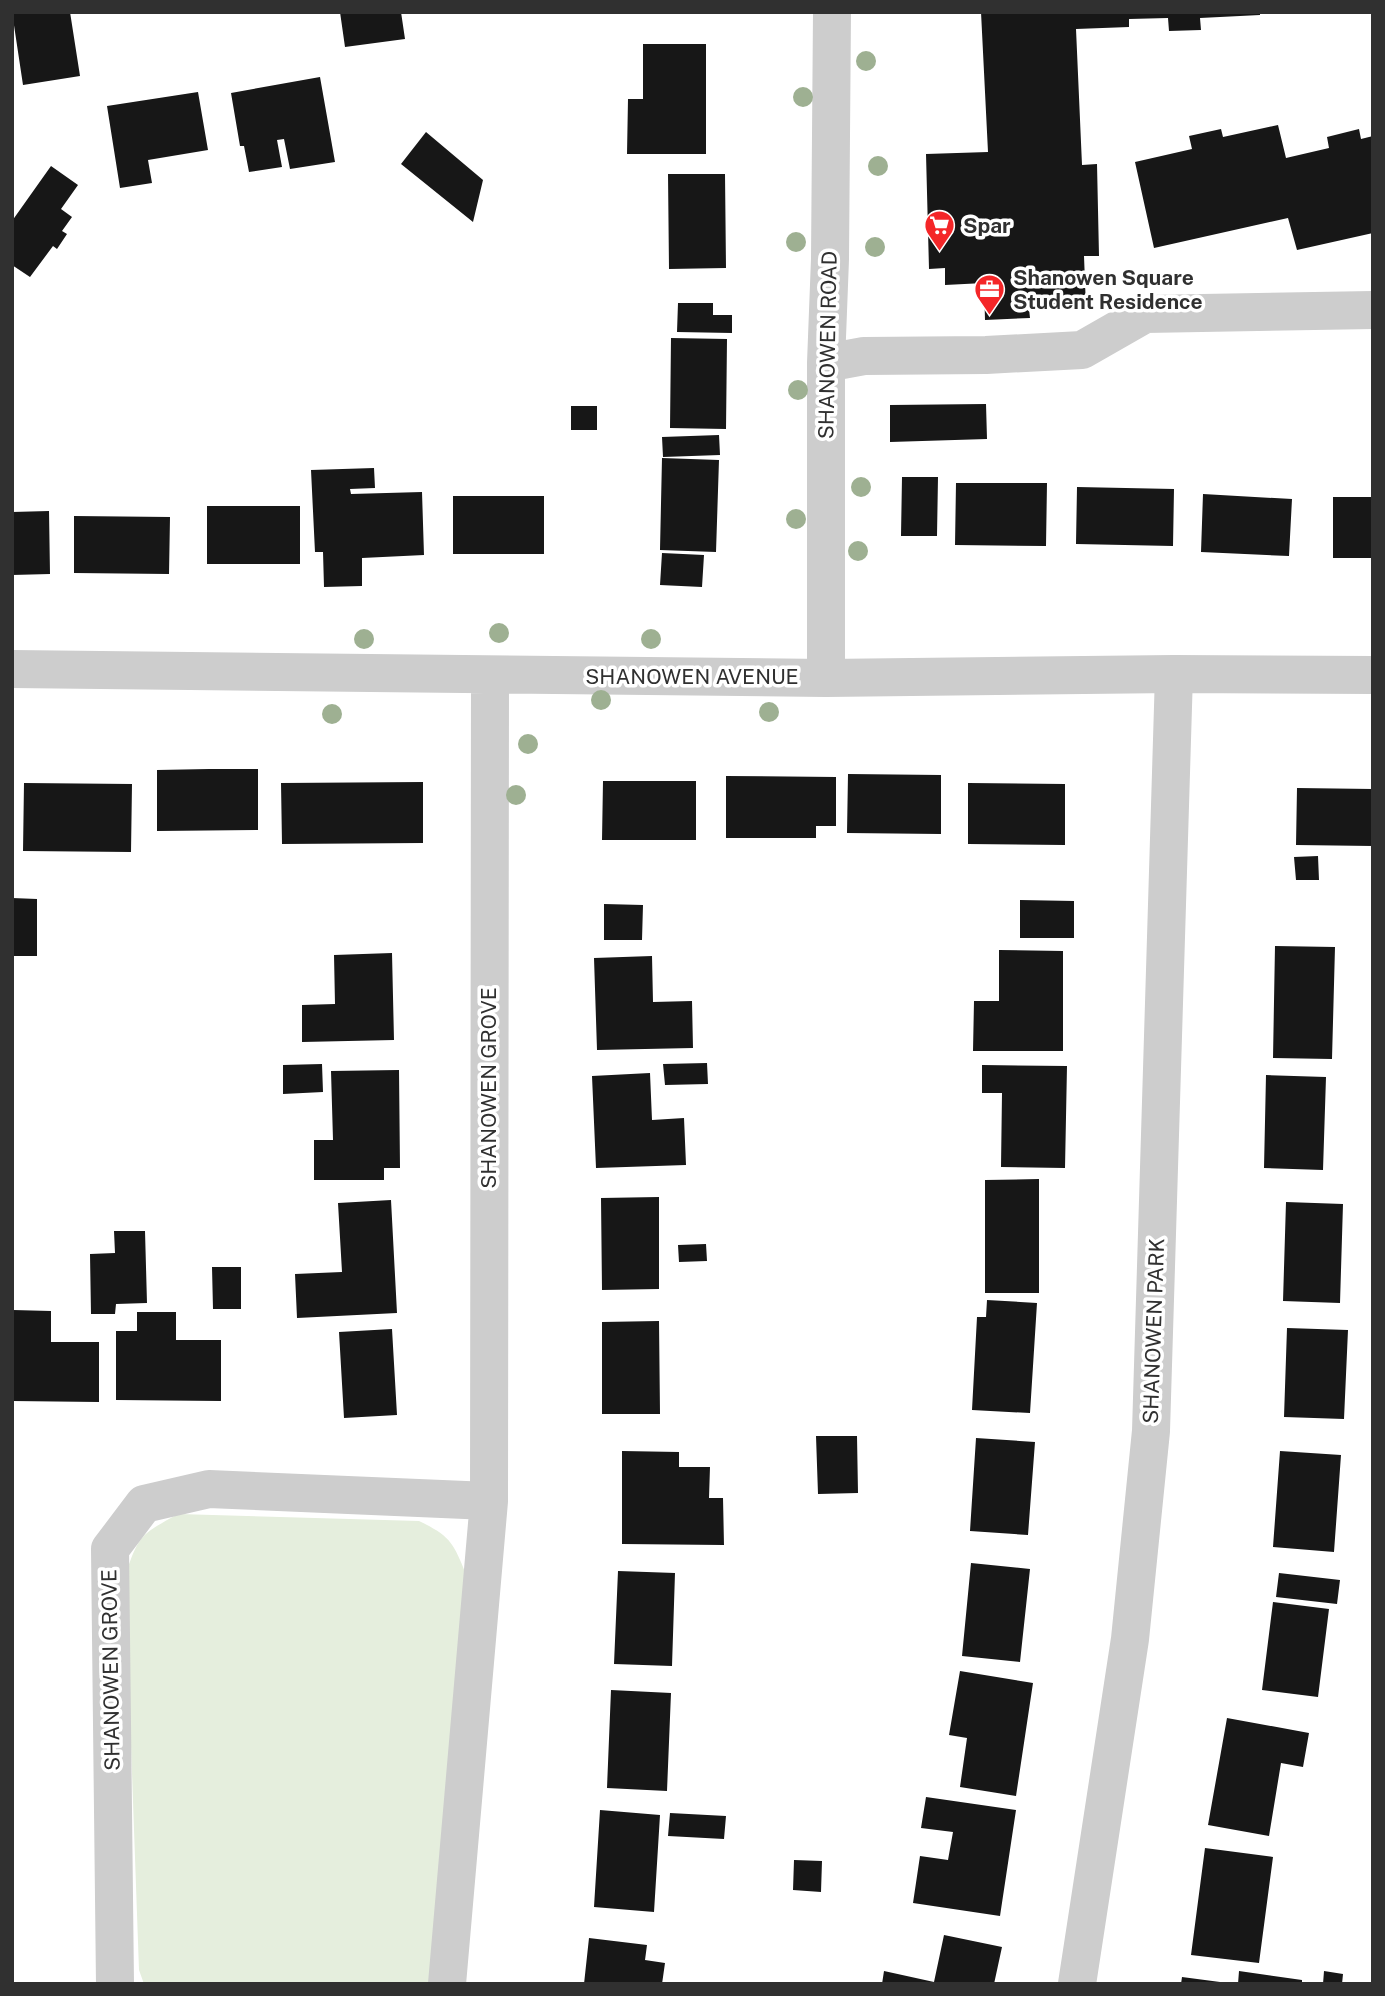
<svg xmlns="http://www.w3.org/2000/svg" width="1385" height="1996" font-family="'Public Sans',sans-serif">
<rect width="100%" height="100%" fill="#fff"/>
<!-- green -->
<path fill="#e5eedd" d="M 178,1514 L 419,1521 C 450,1536 453,1542 466,1574 L 430,1984 L 144,1984 L 139,1970 L 125,1576 C 139,1535 140,1535 178,1514 Z"/>
<!-- building -->
<path fill="#171717" d="M 12,12 L 70,12 L 80,76 L 23,85 Z
M 340,12 L 401,12 L 405,39 L 345,47 Z
M 981,12 L 1260,12 L 1260,15 L 1200,18 L 1201,30 L 1169,31 L 1168,18 L 1129,19 L 1129,27 L 1076,29 L 1082,165 L 1097,164 L 1099,256 L 1084,256 L 1086,308 L 1029,309 L 1030,318 L 985,320 L 984,283 L 945,285 L 945,268 L 929,269 L 926,154 L 988,152 Z
M 643,44 L 706,44 L 706,154 L 627,154 L 628,99 L 643,99 Z
M 320,77 L 335,162 L 290,169 L 284,139 L 277,140 L 282,167 L 249,172 L 244,146 L 240,146 L 231,93 Z
M 198,92 L 208,150 L 148,160 L 152,183 L 120,188 L 107,106 Z
M 1278,125 L 1286,158 L 1329,148 L 1327,137 L 1359,129 L 1361,139 L 1373,136 L 1373,233 L 1297,250 L 1288,218 L 1154,248 L 1135,162 L 1192,149 L 1189,136 L 1221,129 L 1223,137 Z
M 426,132 L 483,180 L 473,222 L 401,164 Z
M 51,166 L 78,185 L 61,209 L 72,217 L 62,231 L 67,234 L 57,249 L 53,246 L 30,277 L 12,265 L 12,221 Z
M 668,174 L 725,174 L 726,268 L 669,269 Z
M 678,303 L 713,303 L 713,315 L 732,315 L 732,333 L 677,332 Z
M 671,338 L 727,339 L 726,429 L 670,428 Z
M 986,404 L 987,439 L 890,442 L 890,405 Z
M 571,406 L 597,406 L 597,430 L 571,430 Z
M 719,435 L 720,455 L 663,457 L 662,437 Z
M 662,458 L 719,460 L 716,552 L 660,550 Z
M 374,468 L 375,488 L 350,489 L 351,494 L 422,492 L 424,555 L 362,558 L 362,586 L 324,587 L 323,552 L 315,552 L 311,470 Z
M 902,477 L 938,477 L 937,536 L 901,536 Z
M 956,483 L 1047,483 L 1046,546 L 955,545 Z
M 1077,487 L 1174,489 L 1173,546 L 1076,544 Z
M 1203,494 L 1292,499 L 1289,556 L 1201,552 Z
M 453,496 L 544,496 L 544,554 L 453,554 Z
M 1333,497 L 1373,497 L 1373,558 L 1333,558 Z
M 207,506 L 300,506 L 300,564 L 207,564 Z
M 49,511 L 50,574 L 12,575 L 12,512 Z
M 74,516 L 170,517 L 169,574 L 74,573 Z
M 662,553 L 704,555 L 702,587 L 660,585 Z
M 209,769 L 258,769 L 258,830 L 157,831 L 157,770 Z
M 848,774 L 941,775 L 941,834 L 847,833 Z
M 726,776 L 836,777 L 836,826 L 816,826 L 816,838 L 726,838 Z
M 603,781 L 696,781 L 696,840 L 602,840 Z
M 423,782 L 423,843 L 282,844 L 281,783 Z
M 24,783 L 132,784 L 131,852 L 23,851 Z
M 968,783 L 1065,784 L 1065,845 L 968,844 Z
M 1297,788 L 1373,789 L 1373,846 L 1296,845 Z
M 1318,856 L 1319,880 L 1296,880 L 1294,857 Z
M 12,898 L 37,899 L 37,956 L 12,956 Z
M 1020,900 L 1074,901 L 1074,938 L 1020,938 Z
M 604,904 L 643,905 L 642,940 L 604,940 Z
M 1275,946 L 1335,947 L 1332,1059 L 1273,1058 Z
M 999,950 L 1063,951 L 1063,1051 L 973,1051 L 974,1001 L 999,1001 Z
M 392,953 L 394,1040 L 302,1042 L 302,1005 L 335,1004 L 334,955 Z
M 652,956 L 653,1002 L 692,1001 L 693,1048 L 597,1050 L 594,958 Z
M 707,1063 L 708,1084 L 665,1085 L 663,1064 Z
M 322,1064 L 323,1092 L 283,1094 L 283,1065 Z
M 982,1065 L 1067,1066 L 1065,1168 L 1001,1167 L 1002,1093 L 982,1093 Z
M 399,1070 L 400,1168 L 384,1168 L 384,1180 L 314,1180 L 314,1140 L 333,1140 L 331,1071 Z
M 650,1073 L 652,1120 L 684,1118 L 686,1165 L 596,1168 L 592,1076 Z
M 1266,1075 L 1326,1077 L 1323,1170 L 1264,1168 Z
M 1039,1179 L 1039,1293 L 985,1293 L 985,1180 Z
M 659,1197 L 659,1289 L 602,1290 L 601,1198 Z
M 391,1200 L 397,1313 L 297,1318 L 295,1274 L 342,1272 L 338,1203 Z
M 1286,1202 L 1343,1204 L 1340,1303 L 1283,1301 Z
M 114,1231 L 145,1231 L 147,1303 L 116,1304 L 115,1314 L 91,1314 L 90,1254 L 115,1253 Z
M 706,1244 L 707,1261 L 679,1262 L 678,1245 Z
M 212,1267 L 241,1267 L 241,1309 L 213,1309 Z
M 987,1300 L 1037,1303 L 1030,1413 L 972,1410 L 977,1317 L 986,1317 Z
M 13,1310 L 51,1311 L 51,1342 L 99,1342 L 99,1402 L 12,1401 Z
M 137,1312 L 176,1312 L 176,1340 L 221,1340 L 221,1401 L 116,1400 L 116,1331 L 137,1331 Z
M 659,1321 L 660,1414 L 602,1414 L 602,1322 Z
M 1287,1328 L 1348,1330 L 1344,1419 L 1284,1417 Z
M 392,1329 L 397,1415 L 344,1418 L 339,1332 Z
M 816,1436 L 857,1436 L 858,1493 L 818,1494 Z
M 976,1438 L 1035,1442 L 1028,1535 L 970,1531 Z
M 622,1451 L 679,1452 L 679,1467 L 710,1467 L 709,1498 L 723,1498 L 724,1545 L 622,1544 Z
M 1280,1451 L 1341,1455 L 1334,1552 L 1273,1547 Z
M 971,1563 L 1030,1569 L 1020,1662 L 962,1656 Z
M 618,1571 L 675,1573 L 672,1666 L 614,1664 Z
M 1279,1573 L 1340,1580 L 1337,1604 L 1276,1597 Z
M 1273,1602 L 1329,1609 L 1318,1697 L 1262,1690 Z
M 960,1671 L 1033,1683 L 1016,1796 L 960,1787 L 967,1738 L 949,1735 Z
M 611,1690 L 671,1693 L 667,1791 L 607,1788 Z
M 1227,1718 L 1309,1733 L 1303,1767 L 1281,1763 L 1269,1836 L 1208,1825 Z
M 926,1797 L 1016,1810 L 1000,1916 L 913,1903 L 920,1856 L 948,1860 L 953,1832 L 921,1828 Z
M 600,1810 L 660,1815 L 654,1912 L 594,1907 Z
M 670,1813 L 726,1816 L 724,1839 L 668,1836 Z
M 1205,1848 L 1273,1857 L 1259,1963 L 1191,1955 Z
M 794,1860 L 822,1861 L 821,1892 L 793,1890 Z
M 944,1935 L 1002,1947 L 994,1984 L 882,1984 L 884,1971 L 934,1982 Z
M 589,1938 L 647,1945 L 645,1960 L 665,1963 L 662,1984 L 584,1984 Z
M 1239,1971 L 1302,1980 L 1302,1984 L 1238,1984 Z
M 1324,1971 L 1343,1974 L 1342,1984 L 1323,1984 Z
M 1182,1977 L 1220,1982 L 1220,1984 L 1181,1984 Z"/>
<g fill="none" stroke-linecap="round" stroke-linejoin="round">
<!-- minor -->
<path stroke="#cdcdcd" stroke-width="38" d="M 826,363 L 864,356 L 986,355 L 1082,350 L 1145,314 L 1373,310
M 12,669 L 826,678 L 1174,674 L 1373,675
M 826,678 L 826,363 L 830,259 L 832,12
M 115,1984 L 110,1549 L 144,1504 L 209,1489 L 489,1501
M 447,1984 L 489,1501 L 490,675
M 1077,1984 L 1130,1639 L 1151,1431 L 1174,674"/>
</g>
<!-- trees -->
<g fill="#9eb092">
<circle cx="866" cy="61" r="10"/>
<circle cx="803" cy="97" r="10"/>
<circle cx="878" cy="166" r="10"/>
<circle cx="796" cy="242" r="10"/>
<circle cx="875" cy="247" r="10"/>
<circle cx="798" cy="390" r="10"/>
<circle cx="861" cy="487" r="10"/>
<circle cx="796" cy="519" r="10"/>
<circle cx="858" cy="551" r="10"/>
<circle cx="499" cy="633" r="10"/>
<circle cx="364" cy="639" r="10"/>
<circle cx="651" cy="639" r="10"/>
<circle cx="601" cy="700" r="10"/>
<circle cx="769" cy="712" r="10"/>
<circle cx="332" cy="714" r="10"/>
<circle cx="528" cy="744" r="10"/>
<circle cx="516" cy="795" r="10"/>
</g>
<!-- icons -->
<defs>
<symbol id="supermarket-pin" viewBox="-11 -11 22 30"><path d="M0 17L-7.5 6A9.5 9.5 0 1 1 7.5 6Z" fill="#f42628" stroke="#fff"/><path d="M-6-5.5h2.5l.6 2H6L4.5 2H-2.5L-4.4-4H-6ZM-1.5 3.2a1.3 1.3 0 1 0 .1 0ZM3 3.2a1.3 1.3 0 1 0 .1 0Z" fill="#fff"/></symbol>
<symbol id="office-pin" viewBox="-11 -11 22 30"><path d="M0 17L-7.5 6A9.5 9.5 0 1 1 7.5 6Z" fill="#f42628" stroke="#fff"/><path d="M-6-3h4V-5.5h4V-3h4V5H-6ZM-1-4.5V-3h2v-1.5ZM-6 0V1H6V0Z" fill="#fff"/></symbol>
</defs>
<g fill-rule="evenodd">
<use href="#supermarket-pin" x="922" y="208" width="35" height="47"/>
<use href="#office-pin" x="972" y="272" width="35" height="47"/>
</g>
<g text-anchor="middle" stroke-width="7" stroke-linejoin="round" paint-order="stroke">
<!-- poi labels -->
<g font-size="21" font-weight="bold" fill="#303030" stroke="#fff" text-anchor="start">
<text x="963" y="233">Spar</text>
<text x="1013" y="285">Shanowen Square<tspan x="1013" dy="24">Student Residence</tspan></text>
</g>
<!-- street labels -->
<g font-size="21" fill="#303030" stroke="#fff">
<text transform="translate(828 345) rotate(-89)" y="7">SHANOWEN ROAD</text>
<text x="692" y="684">SHANOWEN AVENUE</text>
<text transform="translate(489 1088) rotate(-90)" y="7">SHANOWEN GROVE</text>
<text transform="translate(1154 1331) rotate(-88)" y="7">SHANOWEN PARK</text>
<text transform="translate(111 1670) rotate(-91)" y="7">SHANOWEN GROVE</text>
</g>
</g>
<!-- border -->
<rect width="1385" height="1996" fill="none" stroke="#303030" stroke-width="28"/>
</svg>
